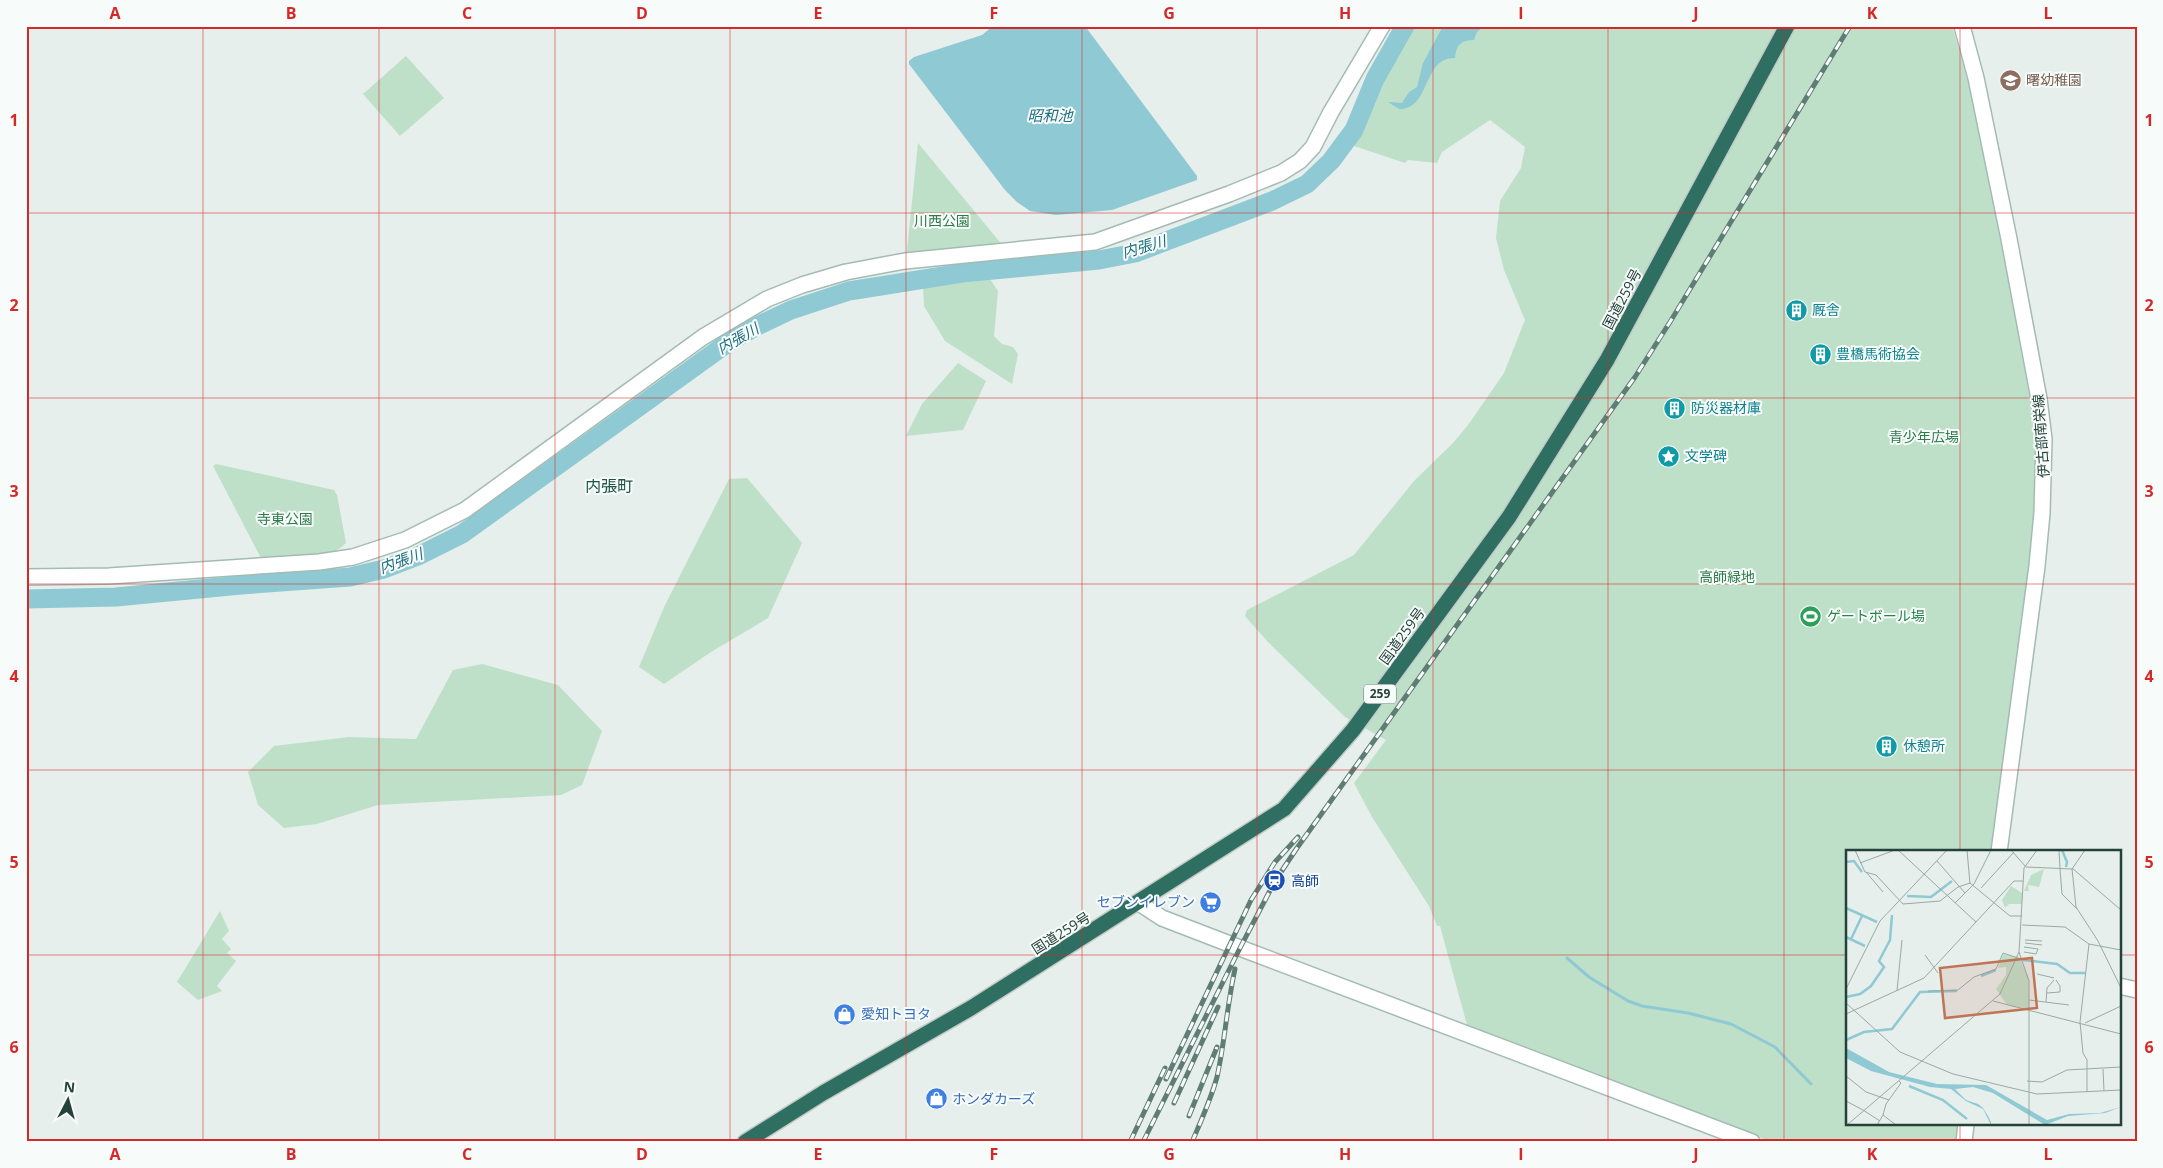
<svg xmlns="http://www.w3.org/2000/svg" width="2163" height="1168" font-family="'Open Sans','Noto Sans JP',sans-serif">
<rect width="100%" height="100%" fill="#e6efeb"/>
<!-- green -->
<path fill="#bfe0c8" d="M 1396,26 L 1952,26 L 1973,100 L 2016,321 L 2032,412 L 2035,446 L 2035,490 L 2037,494 L 2028,584 L 1991,852 L 1847,852 L 1847,1124 L 1960,1124 L 1958,1142 L 1772,1142 L 1472,1029 L 1467,1025 L 1440,926 L 1437,926 L 1429,906 L 1372,817 L 1354,783 L 1386,740 L 1345,717 L 1267,641 L 1245,616 L 1247,610 L 1354,555 L 1414,481 L 1453,443 L 1468,425 L 1504,373 L 1525,320 L 1504,270 L 1496,238 L 1500,201 L 1521,168 L 1525,147 L 1490,120 L 1442,152 L 1437,163 L 1408,160 L 1405,163 L 1354,146 L 1382,76 L 1371,69 Z
M 406,56 L 444,98 L 400,136 L 363,94 Z
M 918,143 L 1004,247 L 909,255 L 907,251 Z
M 990,279 L 998,291 L 994,336 L 1002,344 L 1013,347 L 1018,354 L 1012,384 L 945,341 L 924,306 L 923,286 Z
M 958,363 L 986,381 L 963,430 L 906,436 L 922,404 Z
M 216,464 L 334,490 L 337,495 L 346,543 C 330,562 286,558 262,560 L 213,466 Z
M 747,478 L 802,543 L 768,618 L 711,652 L 664,684 L 639,667 L 665,605 L 729,479 Z
M 482,664 L 558,685 L 602,731 L 582,785 L 561,795 L 378,805 L 317,824 L 284,828 L 258,805 L 248,772 L 274,746 L 349,737 L 416,739 L 453,670 Z
M 220,911 L 229,931 L 222,939 L 231,949 L 227,953 L 236,961 L 217,986 L 222,991 L 198,1000 L 177,982 Z"/>
<!-- water -->
<path fill="#8ec9d4" d="M 993,26 L 1085,26 L 1197,176 L 1197,180 L 1112,210 L 1056,215 L 1030,211 L 1017,202 L 1005,190 L 909,64 L 909,61 L 914,57 L 982,35 Z
M 1443,26 L 1484,26 L 1477,32 L 1474,40 C 1461,40 1456,45 1455,58 C 1422,57 1431,110 1399,109 L 1388,102 L 1402,103 L 1409,92 L 1417,87 L 1423,63 Z"/>
<g fill="none" stroke-linecap="round" stroke-linejoin="round">
<!-- stream -->
<path stroke="#8ec9d4" stroke-width="3" d="M 2133,26 L 2137,28
M 1567,958 L 1589,977 L 1628,1001 L 1642,1006 L 1688,1013 L 1731,1024 L 1775,1047 L 1811,1084"/>
<!-- river -->
<path stroke="#8ec9d4" stroke-width="19" d="M 26,599 L 116,597 L 241,585 L 350,577 L 384,569 L 418,556 L 462,534 L 729,342 L 757,326 L 791,310 L 849,291 L 962,273 L 1099,260 L 1135,253 L 1272,201 L 1307,184 L 1331,161 L 1354,130 L 1375,79 L 1405,26"/>
<defs>
<path id="secondary" d="M 1962,26 L 1976,78 L 2009,239 L 2039,399 L 2044,439 L 2042,513 L 2037,566 L 1999,852
M 26,577 L 109,576 L 319,562 L 353,557 L 405,540 L 465,510 L 703,337 L 767,299 L 802,285 L 846,272 L 905,261 L 1095,242 L 1229,194 L 1281,173 L 1300,161 L 1313,147 L 1331,112 L 1382,26
M 1139,903 L 1162,918 L 1240,948 L 1752,1142
M 2119,986 L 2137,990
M 1964,1142 L 1966,1124"/>
<path id="highway" d="M 745,1142 L 823,1093 L 971,1008 L 1284,809 L 1353,730 L 1509,517 L 1607,360 L 1787,26"/>
</defs>
<!-- secondary casing -->
<use href="#secondary" stroke="#a4bbb3" stroke-width="18"/>
<!-- highway casing -->
<use href="#highway" stroke="#c2cac8" stroke-width="18"/>
<!-- secondary -->
<use href="#secondary" stroke="#fff" stroke-width="15"/>
<!-- highway -->
<use href="#highway" stroke="#2f6f62" stroke-width="15"/>
<defs>
<path id="rail" d="M 1166,1079 L 1251,900 L 1275,862 L 1298,837
M 1174,1103 L 1218,1007
M 1189,1116 L 1217,1047
M 1130,1142 L 1165,1068
M 1143,1142 L 1240,948 L 1275,881 L 1297,848 L 1635,377 L 1670,322 L 1850,26
M 1192,1142 C 1201,1121 1211,1099 1217,1077 C 1225,1041 1227,1005 1235,969"/>
</defs>
<!-- rail casing -->
<use href="#rail" stroke="#5f7d75" stroke-width="5"/>
<!-- rail -->
<use href="#rail" stroke="#f7fbf9" stroke-width="3" stroke-dasharray="9" stroke-linecap="butt"/>
</g>
<!-- grid -->
<path fill="none" stroke="#d62828" stroke-width="1" stroke-opacity="0.55" d="M 203,26 L 203,1142M 379,26 L 379,1142M 555,26 L 555,1142M 730,26 L 730,1142M 906,26 L 906,1142M 1082,26 L 1082,1142M 1257,26 L 1257,1142M 1433,26 L 1433,1142M 1608,26 L 1608,1142M 1784,26 L 1784,1142M 1960,26 L 1960,852M 26,213 L 2137,213M 26,398 L 2137,398M 26,584 L 2137,584M 26,770 L 2137,770M 26,955 L 1847,955M 2119,955 L 2137,955M 1960,1124 L 1960,1142"/>
<!-- icons -->
<defs>
<symbol id="school-disc" viewBox="-11 -11 22 22"><circle r="9.5" fill="#8d6e63" stroke="#f7fbf9"/><path d="M0-5L7-2L0 1L-7-2ZM-4 1L0 2.5L4 1V4Q0 6-4 4Z" fill="#fff"/></symbol>
<symbol id="building-disc" viewBox="-11 -11 22 22"><circle r="9.5" fill="#0f9aa8" stroke="#f7fbf9"/><path d="M-4-6H4V6H1V3H-1V6H-4ZM-2.5-4.3h1.7v1.8h-1.7ZM.8-4.3h1.7v1.8H.8ZM-2.5-1h1.7V.8h-1.7ZM.8-1h1.7V.8H.8Z" fill="#fff"/></symbol>
<symbol id="sight-disc" viewBox="-11 -11 22 22"><circle r="9.5" fill="#0f9aa8" stroke="#f7fbf9"/><path d="M0-6L1.8-2.2L6-1.7L2.9 1.2L3.7 5.4L0 3.3L-3.7 5.4L-2.9 1.2L-6-1.7L-1.8-2.2Z" fill="#fff"/></symbol>
<symbol id="stadium-disc" viewBox="-11 -11 22 22"><circle r="9.5" fill="#2e9e5b" stroke="#f7fbf9"/><path d="M0-5a6.5 5 0 1 0 0 10a6.5 5 0 1 0 0-10ZM-3.5-1.8h7v3.6h-7Z" fill="#fff"/></symbol>
<symbol id="station-disc" viewBox="-11 -11 22 22"><circle r="9.5" fill="#1a4fb4" stroke="#f7fbf9"/><path d="M-3-6H3Q5-6 5-4V2Q5 4 3 4L4.5 6H3L1.5 4h-3L-3 6H-4.5L-3 4Q-5 4-5 2V-4Q-5-6-3-6ZM-3.5-4v3h7v-3ZM-3.5 1v1.5H-2V1ZM2 1v1.5H3.5V1Z" fill="#fff"/></symbol>
<symbol id="supermarket-disc" viewBox="-11 -11 22 22"><circle r="9.5" fill="#3f7fe0" stroke="#f7fbf9"/><path d="M-6-5.5h2.5l.6 2H6L4.5 2H-2.5L-4.4-4H-6ZM-1.5 3.2a1.3 1.3 0 1 0 .1 0ZM3 3.2a1.3 1.3 0 1 0 .1 0Z" fill="#fff"/></symbol>
<symbol id="shop-disc" viewBox="-11 -11 22 22"><circle r="9.5" fill="#3f7fe0" stroke="#f7fbf9"/><path d="M-5-2.5h2.3a2.7 3.5 0 0 1 5.4 0H5L5.5 6h-11ZM-1.5-2.5h3a1.5 2.3 0 0 0-3 0Z" fill="#fff"/></symbol>
</defs>
<g fill-rule="evenodd">
<use href="#school-disc" x="1998" y="68" width="25" height="25"/>
<use href="#building-disc" x="1784" y="298" width="25" height="25"/>
<use href="#building-disc" x="1808" y="342" width="25" height="25"/>
<use href="#building-disc" x="1662" y="396" width="25" height="25"/>
<use href="#sight-disc" x="1656" y="444" width="25" height="25"/>
<use href="#stadium-disc" x="1798" y="604" width="25" height="25"/>
<use href="#building-disc" x="1874" y="734" width="25" height="25"/>
<use href="#station-disc" x="1262" y="868" width="25" height="25"/>
<use href="#supermarket-disc" x="1198" y="890" width="25" height="25"/>
<use href="#shop-disc" x="832" y="1002" width="25" height="25"/>
<use href="#shop-disc" x="924" y="1086" width="25" height="25"/>
</g>
<g text-anchor="middle" stroke-width="4" stroke-linejoin="round" paint-order="stroke">
<!-- shield labels -->
<rect fill="#f7fbf9" stroke="#637a73" stroke-width="1" x="1364" y="684.5" width="32" height="19" rx="4"/>
<g font-size="12" font-weight="bold" fill="#24423a">
<text x="1380" y="698">259</text>
</g>
<!-- education labels -->
<g font-size="14" fill="#785e54" stroke="#f7fbf9" text-anchor="start">
<text x="2026" y="85">曙幼稚園</text>
</g>
<!-- park labels -->
<g font-size="14" fill="#2d7a4b" stroke="#f7fbf9">
<text x="942" y="226">川西公園</text>
<text x="1924" y="442">青少年広場</text>
<text x="285" y="524">寺東公園</text>
<text x="1727" y="582">高師緑地</text>
</g>
<!-- street labels -->
<g font-size="14" fill="#24423a" stroke="#f7fbf9">
<text transform="translate(1622 299) rotate(-62)" y="5">国道259号</text>
<text transform="translate(2041 436) rotate(-94)" y="5">伊古部南栄線</text>
<text transform="translate(1402 636) rotate(-54)" y="5">国道259号</text>
<text transform="translate(1061 933) rotate(-32)" y="5">国道259号</text>
</g>
<!-- culture labels -->
<g font-size="14" fill="#0d838f" stroke="#f7fbf9" text-anchor="start">
<text x="1812" y="315">厩舎</text>
<text x="1836" y="359">豊橋馬術協会</text>
<text x="1691" y="413">防災器材庫</text>
<text x="1685" y="461">文学碑</text>
<text x="1903" y="751">休憩所</text>
</g>
<!-- leisure labels -->
<g font-size="14" fill="#27864d" stroke="#f7fbf9" text-anchor="start">
<text x="1827" y="621">ゲートボール場</text>
</g>
<!-- transit labels -->
<g font-size="14" fill="#164399" stroke="#f7fbf9" text-anchor="start">
<text x="1291" y="886">高師</text>
</g>
<!-- shop labels -->
<g font-size="14" fill="#366cbe" stroke="#f7fbf9" text-anchor="start">
<text x="1195" y="907" text-anchor="end">セブンイレブン</text>
<text x="861" y="1019">愛知トヨタ</text>
<text x="952" y="1104">ホンダカーズ</text>
</g>
<!-- water labels -->
<g font-size="15" font-style="italic" fill="#1c6f80" stroke="#f7fbf9">
<text x="1050" y="121">昭和池</text>
<text transform="translate(1144 247) rotate(-16)" y="5">内張川</text>
<text transform="translate(738 339) rotate(-30)" y="5">内張川</text>
<text transform="translate(401 561) rotate(-20)" y="5">内張川</text>
</g>
<!-- quarter labels -->
<g font-size="16" fill="#1f5548" stroke="#f7fbf9">
<text x="609" y="492">内張町</text>
</g>
</g>
<!-- overview -->
<g transform="translate(1846 850)">
<rect width="275" height="275" fill="#e6efeb"/>
<path d="M 198,19 L 193,37 L 182,35 L 183,41 L 178,41 L 185,25 ZM 165,36 L 176,43 L 176,54 L 163,54 L 159,58 L 156,50 ZM 157,104 L 173,107 L 183,128 L 183,160 L 161,155 L 150,139 L 160,125 L 160,117 L 152,118 Z" fill="#bfe0c8"/>
<path d="M 0,198 L 43,222 L 91,234 L 140,235 L 201,270 L 223,264 L 254,263 L 275,257 L 259,263 L 222,266 L 199,275 L 147,243 L 127,237 L 109,239 L 120,250 L 132,254 L 137,258 L 142,266 L 145,272 L 145,275 L 137,259 L 120,251 L 105,239 L 84,237 L 25,221 L 0,208 Z" fill="#8ec9d4"/>
<path fill="none" stroke="#8ec9d4" stroke-width="2.5" d="M 216,0 L 221,12 L 220,17M 0,12 L 8,11 L 16,22M 61,46 L 85,47 L 106,31M 0,58 L 31,72M 0,87 L 19,96M 5,89 L 16,66M 177,110 L 211,114 L 224,123 L 239,123M 135,126 L 150,120M 0,147 L 14,144 L 25,136 L 38,117 L 33,111 L 44,90 L 46,65M 0,190 L 18,182 L 46,179 L 74,142 L 111,141M 63,236 L 97,250 L 121,269"/>
<path fill="none" stroke="#98aaa4" stroke-width="1" d="M 9,0 L 19,22 L 30,25 L 57,54 L 94,51 L 112,37 L 124,33 L 164,66 L 176,66M 52,0 L 130,72M 121,0 L 124,34M 165,0 L 180,17 L 226,19M 213,0 L 214,18M 239,0 L 226,19 L 230,57 L 252,91 L 275,138M 91,11 L 119,43M 14,13 L 49,0M 226,18 L 275,60M 214,19 L 216,44 L 231,59M 20,22 L 37,42M 135,38 L 168,2M 109,53 L 128,34 L 145,0M 176,75 L 219,77 L 243,94 L 275,100M 179,90 L 196,91M 179,93 L 196,95M 173,102 L 183,131 L 183,275M 178,102 L 190,104 L 192,99 L 178,97M 79,105 L 92,123M 191,124 L 208,128M 0,139 L 34,71 L 101,0M 51,141 L 56,90M 82,141 L 112,140 L 128,127 L 150,119 L 157,103 L 172,108M 201,143 L 214,142 L 214,136 L 210,130M 183,150 L 223,155M 147,151 L 275,184M 200,152 L 201,138 L 208,130M 0,153 L 54,202 L 107,224 L 191,244 L 275,240M 0,164 L 78,128 L 168,31 L 177,31M 239,173 L 275,156M 257,219 L 258,241M 0,226 L 20,242 L 43,250M 181,231 L 196,232 L 221,220 L 275,217M 241,242 L 241,210 L 237,203 L 234,172 L 243,94M 0,251 L 17,260M 17,260 L 34,271M 37,265 L 40,254 L 55,233 L 53,231M 1,275 L 154,144 L 173,102 L 178,18 L 191,0M 31,275 L 37,265 L 50,275"/>
<path fill="#c07456" fill-opacity="0.15" stroke="#c07456" stroke-width="2.5" d="M 186,108 L 191,158 L 99,168 L 94,118 Z"/>
<rect width="275" height="275" fill="none" stroke="#24423a" stroke-width="2.5"/>
</g>
<!-- border -->
<rect width="2163" height="1168" fill="none" stroke="#f7fbf9" stroke-width="55"/>
<!-- north arrow -->
<g transform="translate(68 1100) rotate(6)" stroke="#f7fbf9" stroke-width="4" paint-order="stroke">
<path d="M0-4L9 19L0 12L-9 19Z" fill="#24423a"/>
<text y="-8" font-size="14" font-weight="bold" text-anchor="middle" fill="#24423a">N</text>
</g>
<rect x="28" y="28" width="2108" height="1112" fill="none" stroke="#d62828" stroke-width="2"/>
<g font-size="16" text-anchor="middle" font-weight="bold" fill="#d62828">
<text x="115" y="19">A</text>
<text x="291" y="19">B</text>
<text x="467" y="19">C</text>
<text x="642" y="19">D</text>
<text x="818" y="19">E</text>
<text x="994" y="19">F</text>
<text x="1169" y="19">G</text>
<text x="1345" y="19">H</text>
<text x="1521" y="19">I</text>
<text x="1696" y="19">J</text>
<text x="1872" y="19">K</text>
<text x="2048" y="19">L</text>
<text x="14" y="126">1</text>
<text x="2149" y="126">1</text>
<text x="14" y="311">2</text>
<text x="2149" y="311">2</text>
<text x="14" y="497">3</text>
<text x="2149" y="497">3</text>
<text x="14" y="682">4</text>
<text x="2149" y="682">4</text>
<text x="14" y="868">5</text>
<text x="2149" y="868">5</text>
<text x="14" y="1053">6</text>
<text x="2149" y="1053">6</text>
<text x="115" y="1160">A</text>
<text x="291" y="1160">B</text>
<text x="467" y="1160">C</text>
<text x="642" y="1160">D</text>
<text x="818" y="1160">E</text>
<text x="994" y="1160">F</text>
<text x="1169" y="1160">G</text>
<text x="1345" y="1160">H</text>
<text x="1521" y="1160">I</text>
<text x="1696" y="1160">J</text>
<text x="1872" y="1160">K</text>
<text x="2048" y="1160">L</text>
</g>
</svg>
